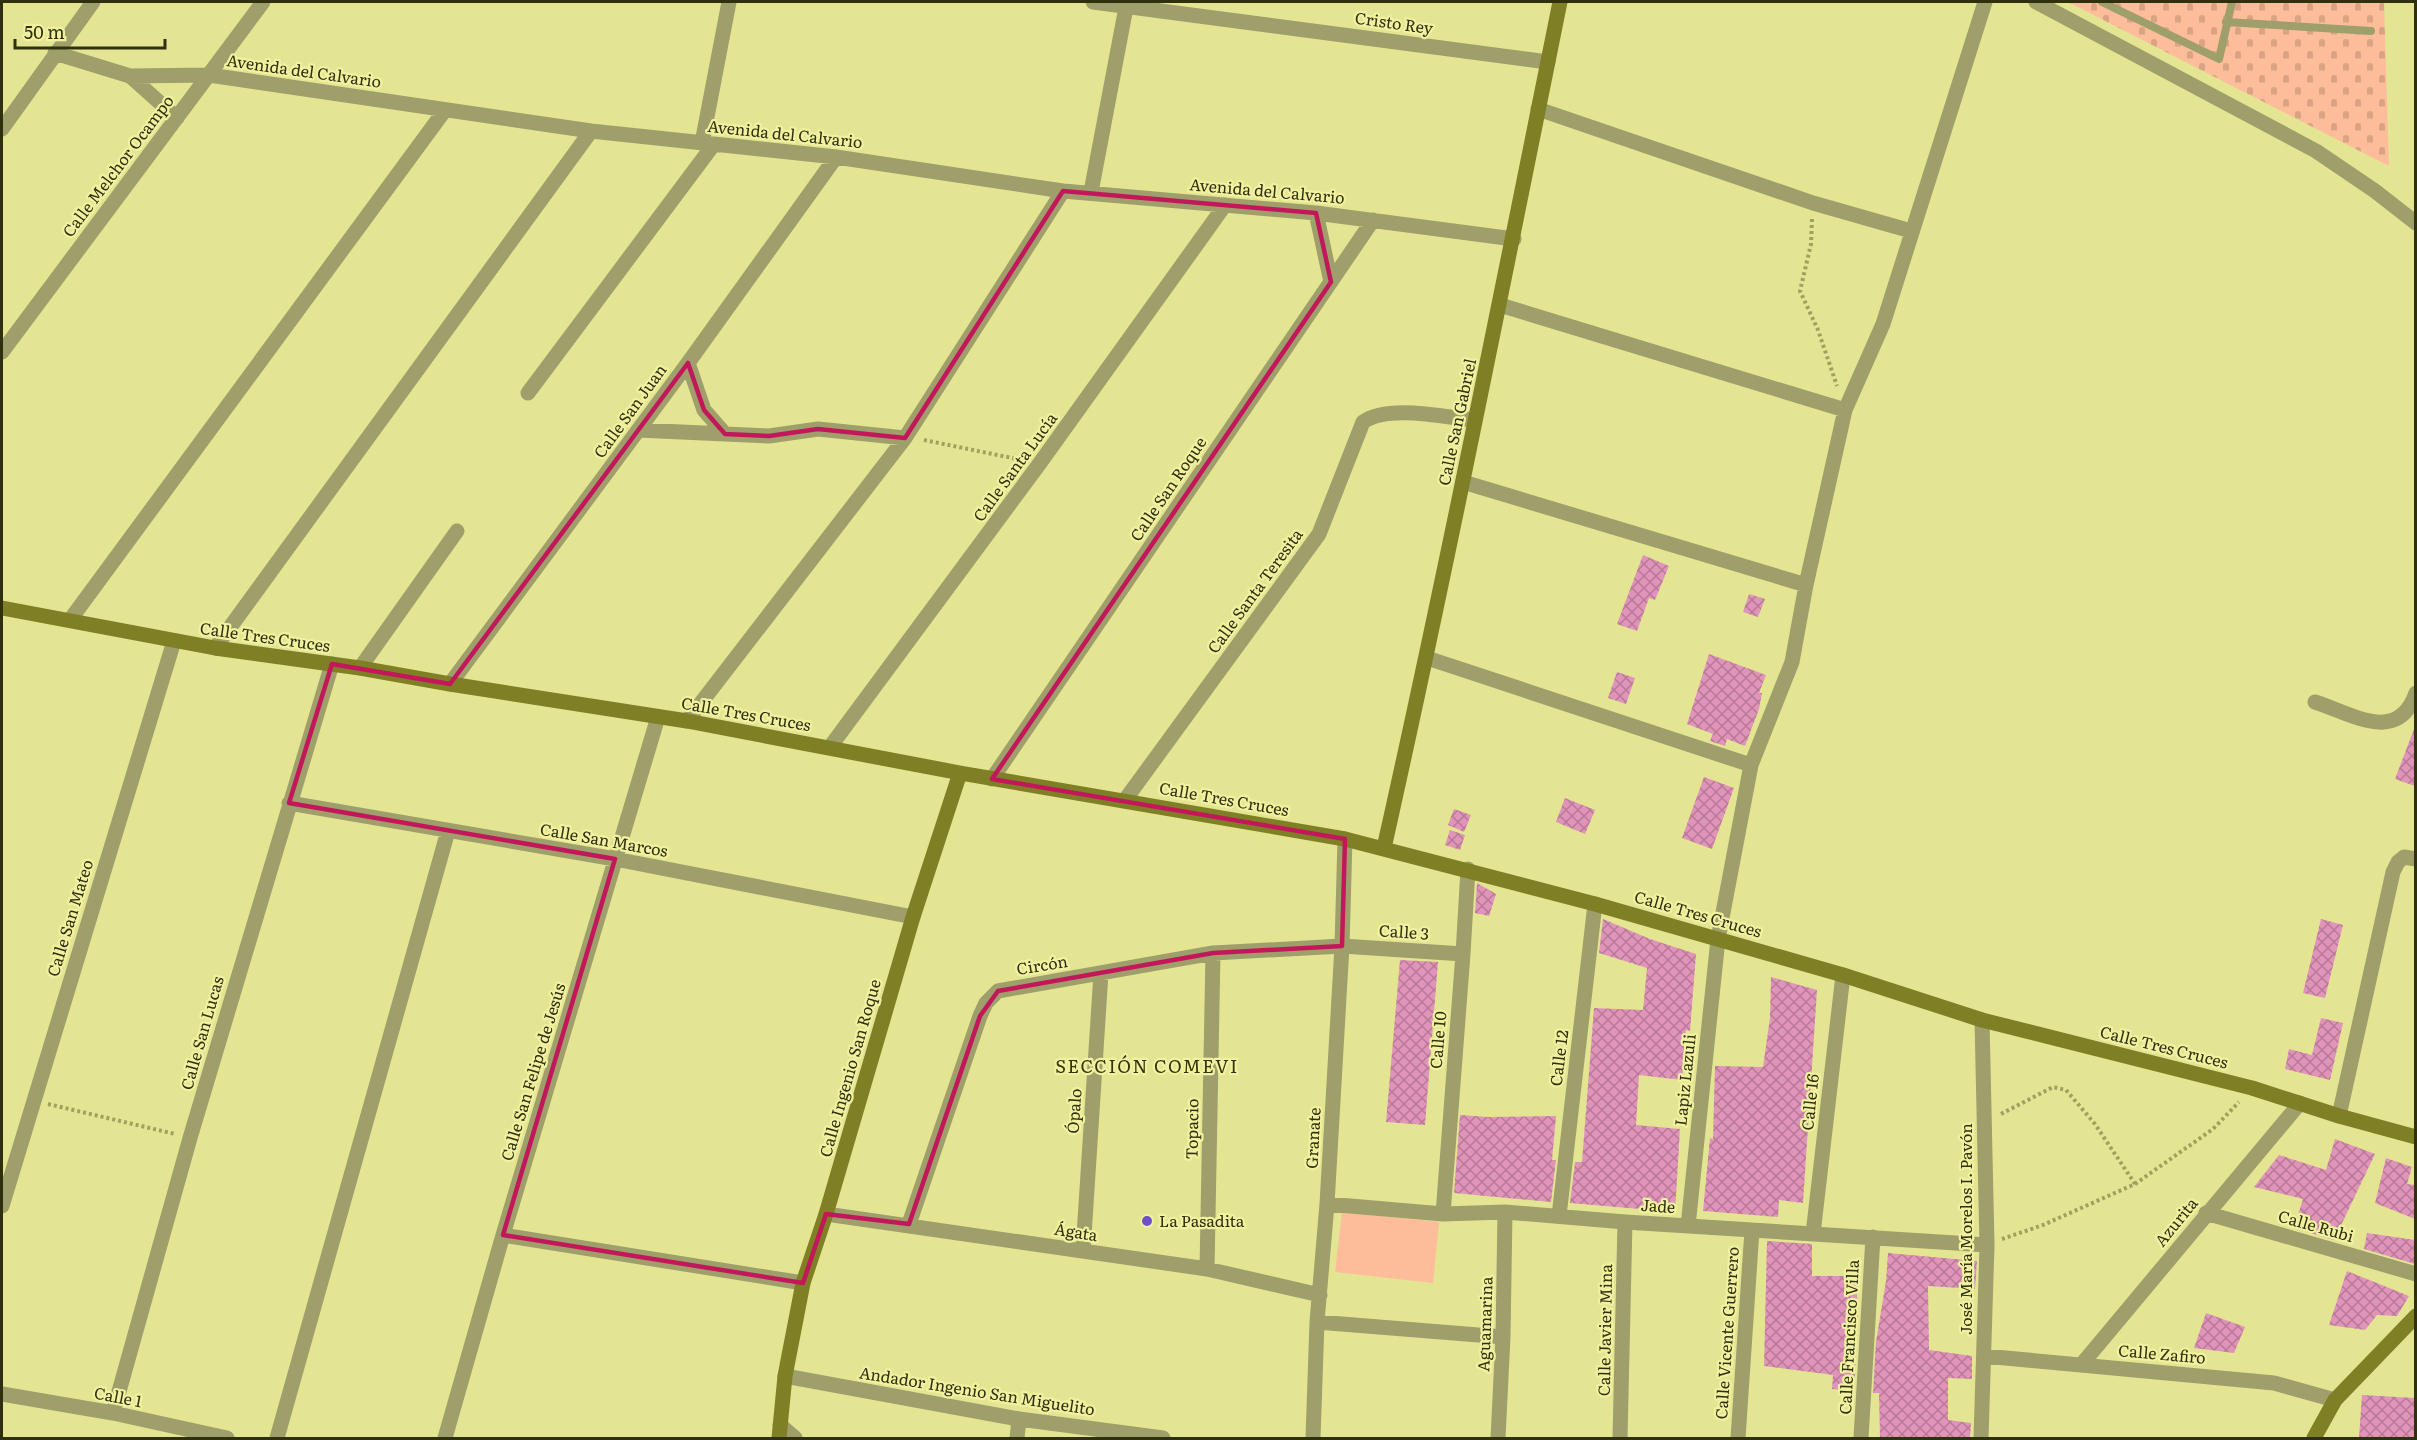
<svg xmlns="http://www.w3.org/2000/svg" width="2417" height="1440" font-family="Literata,serif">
<defs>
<pattern id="cemetery-stones" width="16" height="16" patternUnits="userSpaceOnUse" patternTransform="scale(1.5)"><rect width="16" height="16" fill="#fdbd9b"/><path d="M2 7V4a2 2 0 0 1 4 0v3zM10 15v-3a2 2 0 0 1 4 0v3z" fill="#d9a384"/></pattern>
<pattern id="building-cross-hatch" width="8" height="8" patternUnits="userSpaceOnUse" patternTransform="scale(1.5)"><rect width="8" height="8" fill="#e194ba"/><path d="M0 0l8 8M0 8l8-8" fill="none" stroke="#b77996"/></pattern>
</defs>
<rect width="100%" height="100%" fill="#e4e593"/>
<!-- grass -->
<path fill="#fdbd9b" d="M 1342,1212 L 1439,1222 L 1433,1283 L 1335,1272 Z"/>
<!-- cemetery -->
<path fill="url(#cemetery-stones)" d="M 2068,2 L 2384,2 L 2389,166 Z"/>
<!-- building -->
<path fill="url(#building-cross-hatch)" d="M 1643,555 L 1669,566 L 1655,600 L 1649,598 L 1637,631 L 1617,624 Z
M 1749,594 L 1765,599 L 1758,617 L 1743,612 Z
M 1709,654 L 1766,675 L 1759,693 L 1762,693 L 1759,709 L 1745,746 L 1727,739 L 1725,746 L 1710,741 L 1713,734 L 1687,724 Z
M 1617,672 L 1635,678 L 1626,704 L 1608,698 Z
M 2414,729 L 2415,729 L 2415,786 L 2395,779 Z
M 1704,777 L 1734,788 L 1712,849 L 1682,838 Z
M 1565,798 L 1595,810 L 1585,834 L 1556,822 Z
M 1454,809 L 1471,815 L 1464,832 L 1448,825 Z
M 1450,830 L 1465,835 L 1460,850 L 1445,845 Z
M 1477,883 L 1496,894 L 1489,916 L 1475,913 Z
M 1603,919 L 1650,939 L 1696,954 L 1690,1031 L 1686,1030 L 1682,1080 L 1639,1075 L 1636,1125 L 1680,1129 L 1675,1212 L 1570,1203 L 1575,1162 L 1582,1162 L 1594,1008 L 1643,1010 L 1647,968 L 1599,953 Z
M 2321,919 L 2343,925 L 2325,998 L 2303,993 Z
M 1400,960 L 1438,962 L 1425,1125 L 1386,1122 Z
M 1771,977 L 1817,990 L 1803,1203 L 1779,1200 L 1778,1217 L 1703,1211 L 1710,1138 L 1713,1139 L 1715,1066 L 1763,1067 L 1770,1018 Z
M 2321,1018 L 2343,1023 L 2330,1080 L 2285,1069 L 2289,1049 L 2312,1055 Z
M 1460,1115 L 1488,1117 L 1556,1116 L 1552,1160 L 1556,1160 L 1551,1202 L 1454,1193 Z
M 2335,1139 L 2375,1154 L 2334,1240 L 2294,1228 L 2303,1199 L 2254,1187 L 2279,1155 L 2326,1170 Z
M 2386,1158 L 2412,1167 L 2407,1184 L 2415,1185 L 2415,1219 L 2375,1203 Z
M 2367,1233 L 2415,1240 L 2415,1264 L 2364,1249 Z
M 1767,1241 L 1812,1244 L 1812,1276 L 1856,1276 L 1858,1317 L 1854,1391 L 1832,1389 L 1833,1375 L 1764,1366 Z
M 1888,1253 L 1977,1261 L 1975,1289 L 1928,1286 L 1929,1350 L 1972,1356 L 1972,1379 L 1948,1378 L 1948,1420 L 1971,1423 L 1970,1438 L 1880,1438 L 1879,1393 L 1873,1393 L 1876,1342 L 1886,1281 Z
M 2347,1271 L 2409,1296 L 2397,1316 L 2377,1315 L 2365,1330 L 2329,1325 Z
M 2206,1313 L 2245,1327 L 2234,1353 L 2194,1348 Z
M 2362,1395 L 2415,1398 L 2415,1438 L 2359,1438 Z"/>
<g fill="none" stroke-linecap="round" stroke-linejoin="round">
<!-- path -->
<path stroke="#a0a161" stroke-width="4" stroke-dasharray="3 3" stroke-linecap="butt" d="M 1812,219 L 1811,244 L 1800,291 L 1818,330 L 1837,386
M 924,440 L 1022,460
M 48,1104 L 175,1134
M 2001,1114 L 2053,1087 L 2066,1090 L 2095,1124 L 2135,1184
M 2002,1239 L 2043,1225 L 2135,1184 L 2213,1129 L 2239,1102"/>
<!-- lane -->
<path stroke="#9e9f6a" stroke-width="8" d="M 2102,2 L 2219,59 L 2232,2
M 2226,22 L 2371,31"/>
<!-- street -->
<path stroke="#9e9f6a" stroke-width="15" d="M 1093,2 L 1548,62
M 2036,2 L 2316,151 L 2375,191 L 2416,223
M 55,53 L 130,76 L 209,75 L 591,131 L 836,157 L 1063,191 L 1316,213 L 1514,239
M 130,76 L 177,118
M 1538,109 L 1813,203 L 1911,231
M 2,129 L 93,2
M 702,143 L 729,2
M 1091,192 L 1127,2
M 1316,213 L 1331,282
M 1500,305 L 1845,410
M 2,352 L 263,2
M 688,363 L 704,410 L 725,434 L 769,436 L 818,429 L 905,438
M 528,393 L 714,144
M 638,430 L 725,434
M 1463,482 L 1806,585
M 70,620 L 445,110
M 215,648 L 591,131
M 1427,658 L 1751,765
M 360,668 L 457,531
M 450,684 L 688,363 L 836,157
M 2315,702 C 2352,714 2398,745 2416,693
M 687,721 L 905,438 L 1063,191
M 830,747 L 1040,463 L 1225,205
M 992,779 L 1373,220
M 1125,800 L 1319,534 L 1363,422 C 1388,404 1444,417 1474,420
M 289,803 L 615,859 L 913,917
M 2339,1116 L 2393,872 L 2398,862 L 2404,857 L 2416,859
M 1327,1204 L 1443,1214 L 1505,1212 L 1625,1222 L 1987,1245
M 2,1206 L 174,641
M 2206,1213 L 2416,1274
M 826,1214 L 1207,1269 L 1320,1295
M 1443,1214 L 1463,954 L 1468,869
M 1559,1216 L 1595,904
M 909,1224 L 980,1016 L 986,1003 L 998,991 L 1213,953 L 1342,946 L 1463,954
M 1688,1226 L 1718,939 L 1751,765 L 1792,662 L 1806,585 L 1845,410 L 1883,324 L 1985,2
M 1813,1234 L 1843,975
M 503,1235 L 803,1283
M 1083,1251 L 1101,973
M 1207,1269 L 1213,953
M 1317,1322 L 1503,1337
M 1984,1356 L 2274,1383 L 2335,1400
M 2082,1364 L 2300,1103
M 785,1376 L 1019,1419 L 1163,1438
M 2,1394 L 113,1413 L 227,1438
M 113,1413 L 190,1138 L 332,664
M 780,1425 L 795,1438
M 277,1438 L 448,831
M 445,1438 L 503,1235 L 658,717
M 1017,1438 L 1019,1419
M 1313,1438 L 1317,1322 L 1327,1204 L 1342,946 L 1345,839
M 1498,1438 L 1503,1337 L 1505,1212
M 1620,1438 L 1625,1222
M 1738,1438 L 1752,1230
M 1861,1438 L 1873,1237
M 1981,1438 L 1987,1245 L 1982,1020"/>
<!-- secondary -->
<path stroke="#7f7f26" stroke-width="15" d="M 2,608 L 215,648 L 360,668 L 450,684 L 687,721 L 960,773 L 1345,839 L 1595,904 L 1843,975 L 1982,1020 L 2252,1088 L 2339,1116 L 2416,1137
M 1384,848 C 1447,567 1503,284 1560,2
M 779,1438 L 785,1376 L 803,1283 L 826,1214 L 913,917 L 960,773
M 2314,1438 L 2335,1400 L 2416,1316"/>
</g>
<!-- marked area -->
<path fill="none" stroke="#c2185b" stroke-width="4.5" stroke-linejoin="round" d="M 1063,191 L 1316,213 L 1331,282 L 992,779 L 1345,839 L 1342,946 L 1213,953 L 998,991 L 980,1016 L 909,1224 L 826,1214 L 803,1283 L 503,1235 L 615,859 L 289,803 L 332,664 L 450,684 L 688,363 L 704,410 L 725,434 L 769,436 L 818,429 L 905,438 Z"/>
<!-- markers -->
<circle fill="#6c51ca" stroke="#f1f2a0" stroke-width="2" cx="1147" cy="1221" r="6"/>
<g text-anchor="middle" stroke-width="4.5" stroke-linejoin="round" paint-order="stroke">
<!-- street labels -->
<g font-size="16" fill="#30300e" stroke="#f1f2a0">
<text transform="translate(1394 23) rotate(8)" y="6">Cristo Rey</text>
<text transform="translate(304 71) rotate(8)" y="6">Avenida del Calvario</text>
<text transform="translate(785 134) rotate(6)" y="6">Avenida del Calvario</text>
<text transform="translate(118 166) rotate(-53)" y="6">Calle Melchor Ocampo</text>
<text transform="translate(1267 191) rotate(5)" y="6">Avenida del Calvario</text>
<text transform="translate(630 411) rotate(-54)" y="6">Calle San Juan</text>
<text transform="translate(1457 422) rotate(-78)" y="6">Calle San Gabriel</text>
<text transform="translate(1015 467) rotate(-54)" y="6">Calle Santa Lucía</text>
<text transform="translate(1168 489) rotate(-56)" y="6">Calle San Roque</text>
<text transform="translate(1255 591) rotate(-54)" y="6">Calle Santa Teresita</text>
<text transform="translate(265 637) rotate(8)" y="6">Calle Tres Cruces</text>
<text transform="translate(746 714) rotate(10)" y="6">Calle Tres Cruces</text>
<text transform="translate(1224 799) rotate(10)" y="6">Calle Tres Cruces</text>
<text transform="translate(604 840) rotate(10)" y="6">Calle San Marcos</text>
<text transform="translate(1698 914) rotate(16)" y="6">Calle Tres Cruces</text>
<text transform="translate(70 918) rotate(-73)" y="6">Calle San Mateo</text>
<text transform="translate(1404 932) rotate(4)" y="6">Calle 3</text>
<text transform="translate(1042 965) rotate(-9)" y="6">Circón</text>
<text transform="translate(202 1033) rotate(-74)" y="6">Calle San Lucas</text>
<text transform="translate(1438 1040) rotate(-85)" y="6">Calle 10</text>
<text transform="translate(2164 1047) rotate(14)" y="6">Calle Tres Cruces</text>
<text transform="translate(1559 1058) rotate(-83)" y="6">Calle 12</text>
<text transform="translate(850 1068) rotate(-74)" y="6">Calle Ingenio San Roque</text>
<text transform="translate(533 1072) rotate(-73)" y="6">Calle San Felipe de Jesús</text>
<text transform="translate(1685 1080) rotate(-84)" y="6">Lapiz Lazuli</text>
<text transform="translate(1810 1102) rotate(-84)" y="6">Calle 16</text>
<text transform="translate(1074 1111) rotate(-86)" y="6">Ópalo</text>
<text transform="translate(1192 1129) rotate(-89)" y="6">Topacio</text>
<text transform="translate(1313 1138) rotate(-87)" y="6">Granate</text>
<text transform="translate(1658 1206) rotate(4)" y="6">Jade</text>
<text transform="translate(2176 1222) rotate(-51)" y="6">Azurita</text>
<text transform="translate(2316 1226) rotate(16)" y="6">Calle Rubi</text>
<text transform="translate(1966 1229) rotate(-90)" y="6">José María Morelos I. Pavón</text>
<text transform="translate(1076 1232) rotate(9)" y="6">Ágata</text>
<text transform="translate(1485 1324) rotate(-88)" y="6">Aguamarina</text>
<text transform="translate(1605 1330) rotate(-89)" y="6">Calle Javier Mina</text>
<text transform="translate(1727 1333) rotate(-86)" y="6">Calle Vicente Guerrero</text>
<text transform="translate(1849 1337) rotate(-87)" y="6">Calle Francisco Villa</text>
<text transform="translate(2162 1354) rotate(5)" y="6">Calle Zafiro</text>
<text transform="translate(977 1391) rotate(9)" y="6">Andador Ingenio San Miguelito</text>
<text transform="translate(118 1397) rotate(11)" y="6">Calle 1</text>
</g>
<!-- poi labels -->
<g font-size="16" fill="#30300e" stroke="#f1f2a0" text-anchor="start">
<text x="1159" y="1227">La Pasadita</text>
</g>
<!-- neighbourhood labels -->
<g font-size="18" letter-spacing="1.5" fill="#363509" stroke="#f1f2a0">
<text x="1147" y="1073">SECCIÓN COMEVI</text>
</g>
</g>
<!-- border -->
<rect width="2417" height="1440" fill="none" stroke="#30300e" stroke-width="6"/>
<!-- scale -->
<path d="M15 39v9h150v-9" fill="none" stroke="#30300e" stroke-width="3"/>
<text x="24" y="39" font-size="18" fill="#30300e" stroke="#f1f2a0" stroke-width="4.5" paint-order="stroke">50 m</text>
</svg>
